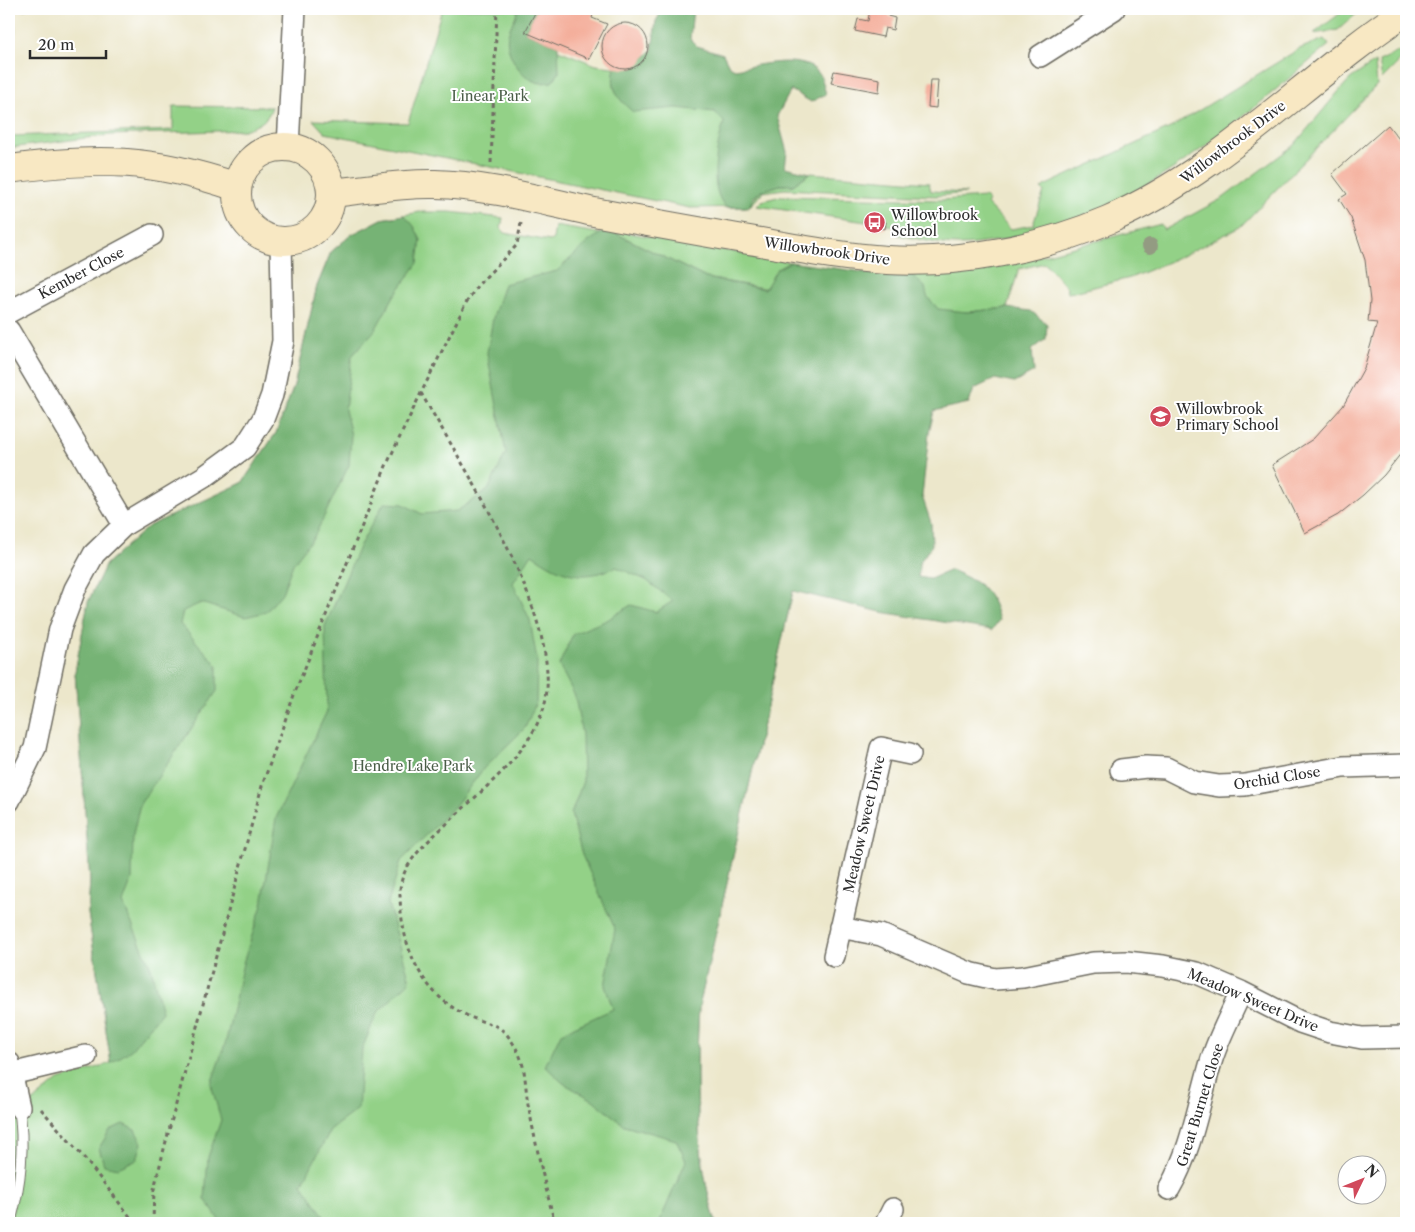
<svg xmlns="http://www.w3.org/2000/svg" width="1415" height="1232" font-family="'Libre Caslon Text',serif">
<rect width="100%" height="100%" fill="#fff"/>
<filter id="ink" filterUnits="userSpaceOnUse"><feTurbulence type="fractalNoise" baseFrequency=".02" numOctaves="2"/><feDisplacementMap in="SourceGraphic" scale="10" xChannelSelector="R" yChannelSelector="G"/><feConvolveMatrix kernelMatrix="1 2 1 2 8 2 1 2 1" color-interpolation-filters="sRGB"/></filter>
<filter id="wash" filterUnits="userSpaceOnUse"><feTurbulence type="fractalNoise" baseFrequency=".0096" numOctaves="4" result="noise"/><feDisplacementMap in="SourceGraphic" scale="20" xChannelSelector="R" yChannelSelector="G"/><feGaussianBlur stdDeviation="1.12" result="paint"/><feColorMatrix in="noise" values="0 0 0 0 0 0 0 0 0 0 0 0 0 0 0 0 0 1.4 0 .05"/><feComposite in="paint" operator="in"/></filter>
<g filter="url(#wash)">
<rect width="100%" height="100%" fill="#ece7cb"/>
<!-- green -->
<path fill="#93d187" stroke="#5f7e59" d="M 9,9 L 26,9 L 14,10 L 15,32 L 9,39 Z
M 442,9 L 537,9 L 523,36 L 596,65 L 761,85 L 749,205 L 761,191 L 780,185 L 793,185 L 810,173 L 929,183 L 931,191 L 967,193 L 936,196 L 784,189 L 763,192 L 749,207 L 690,208 L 325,133 L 313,120 L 408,123 Z
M 1346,9 L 1362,9 L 1338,30 L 1313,34 Z
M 1324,39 L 1329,45 C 1232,125 1155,202 1029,233 C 1007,239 981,245 958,245 C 938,245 917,238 898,235 L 899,227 L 886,225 L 886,223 L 867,219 L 866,222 L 757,206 L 762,201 L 781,196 L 942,200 L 985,197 L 989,202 L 987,204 L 1011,229 L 1033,225 L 1044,191 L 1041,189 L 1044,186 L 1172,127 L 1299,49 Z
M 1406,48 L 1406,55 L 1382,79 L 1379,61 Z
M 1375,62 L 1377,85 L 1240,227 L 1178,258 L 1130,278 L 1074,292 L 1068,293 L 1066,290 L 1068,289 L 1045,263 L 1019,269 L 1007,308 L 967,312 L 928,312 L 837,301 L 706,278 L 607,229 L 824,268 L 878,274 L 947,272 L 1017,262 L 1161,224 L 1164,230 L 1223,198 L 1294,145 L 1339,91 L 1350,79 Z
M 173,106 L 272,107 C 267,122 259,125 244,130 L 110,135 L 9,148 L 9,136 L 173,130 Z
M 420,212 L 450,212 L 503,218 L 501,228 L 505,233 L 550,241 L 553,239 L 555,226 L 603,234 L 793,591 L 699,1007 C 695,1077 695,1157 716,1223 L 9,1223 L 10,1120 L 59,1080 L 111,1063 L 88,913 L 90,880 L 75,672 L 88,602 L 106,564 L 149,526 L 242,483 L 276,433 L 294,386 L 317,286 L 331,252 L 351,235 L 382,219 Z"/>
<!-- forest -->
<path fill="#76b374" stroke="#506f50" d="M 518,9 L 537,9 L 525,32 L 558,46 L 559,73 L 552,82 C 548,82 541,84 536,82 C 520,76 504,52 508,34 C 510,26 516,18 518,9 Z
M 663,9 L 693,9 L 690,39 L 697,46 L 723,54 L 729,66 L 735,69 C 757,66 805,52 820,75 C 823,80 824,88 826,94 L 811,102 L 791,90 L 777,116 L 787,152 L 785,167 L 810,173 L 793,185 L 780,185 L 761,191 L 753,198 L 749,207 L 726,207 C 707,188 717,146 724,122 L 715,112 L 676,108 L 633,112 C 617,98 610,89 615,67 L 634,68 L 652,50 L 656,21 Z
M 404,215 L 414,226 L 421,240 L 418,263 L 394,296 L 375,330 L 352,356 L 345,410 L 351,435 L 349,465 L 315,535 L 293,564 L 282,593 L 266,612 L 245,617 L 201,603 L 183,611 L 180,624 L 217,665 L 217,691 L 140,804 L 133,835 L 132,879 L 123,903 L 151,968 L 162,1012 L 131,1050 L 111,1063 L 88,913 L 90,880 L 75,672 L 88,602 L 106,564 L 149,526 L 242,483 L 276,433 L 294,386 L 317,286 L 331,252 L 351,235 L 382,219 Z
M 607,229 L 706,278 L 765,289 L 777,269 L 790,262 L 878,274 L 911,274 L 925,287 L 927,296 L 938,309 L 967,312 L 1007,308 L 1031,311 L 1047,324 L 1046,339 L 1032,350 L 1034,372 L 1014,383 L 995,379 L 974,389 L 969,403 L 934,411 L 929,433 L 922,496 L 931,523 L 932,545 L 920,562 L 918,577 L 930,579 L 951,570 C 980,583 990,587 999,620 L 992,630 L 881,612 L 793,591 L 699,1007 C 695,1077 695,1157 716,1223 L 659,1223 L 686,1161 L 676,1140 L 624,1125 L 593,1100 L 563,1083 L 545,1066 L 561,1033 L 613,1009 L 605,986 L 615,929 L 582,855 L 571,814 L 583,781 L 582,735 L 575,696 L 559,665 L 573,634 L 607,620 L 631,605 L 656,612 L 673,601 L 646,580 L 616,567 C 582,582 562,575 532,554 L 513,583 L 530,620 L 537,661 L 536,703 L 525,728 L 484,768 L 455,806 L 401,861 L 388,903 L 410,981 L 377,1013 L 362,1049 L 358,1109 L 331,1129 L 302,1184 L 324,1216 L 322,1223 L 221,1223 L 205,1199 L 208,1157 L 221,1120 L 211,1084 L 226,1041 L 243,963 L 262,905 L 276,818 L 327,711 L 325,626 L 360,545 L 384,503 L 403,504 L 422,514 L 457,511 L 488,490 L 506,453 L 487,353 L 493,318 L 504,284 L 557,271 L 588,242 Z
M 123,1124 L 135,1130 L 142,1143 L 137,1159 L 118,1168 L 104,1165 L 99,1148 L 110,1130 Z"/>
<g id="blocks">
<!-- building -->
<path fill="#f4af9b" d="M 537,9 L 595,9 L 592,18 L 607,24 L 589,59 L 525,32 Z
M 870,9 L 890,9 L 888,16 L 895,18 L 893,30 L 885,28 L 883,37 L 855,31 L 858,19 L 868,21 Z
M602 46a23 23 0 1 1 46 0a23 23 0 1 1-46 0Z
M 834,71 L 880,79 L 879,92 L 831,83 Z
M 930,80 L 938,80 L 936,108 L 928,107 Z
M 1388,125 L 1406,148 L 1406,447 L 1384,475 L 1363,495 L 1338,515 L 1305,533 L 1272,465 L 1313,439 L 1343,406 L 1364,368 L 1377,323 L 1368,322 L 1370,301 L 1365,260 L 1351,218 L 1339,199 L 1347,194 L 1332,174 Z
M 867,219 L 886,222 L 885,229 L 866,226 Z"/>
</g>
</g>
<g filter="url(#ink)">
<use href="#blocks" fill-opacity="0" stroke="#6f6d63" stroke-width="1"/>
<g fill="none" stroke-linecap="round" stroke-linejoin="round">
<defs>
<path id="lane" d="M 10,1223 C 21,1184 25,1147 19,1107"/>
<path id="street" d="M 1040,56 L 1114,9
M 288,147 L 295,9
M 9,312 L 152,235
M 9,331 L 124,525
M 1121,770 L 1146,767 L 1166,768 L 1194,782 L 1219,786 L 1245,785 L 1343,767 L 1406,765
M 9,801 L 35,748 L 60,629 L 75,589 L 94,554 L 124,525 L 204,477 L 245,447 L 263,419 L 272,395 L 283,341 L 281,241
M 840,927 L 881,935 L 969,973 L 995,979 L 1023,977 L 1093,963 L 1126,962 L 1163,966 L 1197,973 L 1241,992 L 1300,1022 L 1330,1032 L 1362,1038 L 1406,1037
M 834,956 L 881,748 L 910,754
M 9,1063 L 19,1107
M 11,1074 L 86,1056
M 1169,1189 C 1192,1149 1198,1106 1211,1062 C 1218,1038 1231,1015 1241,992
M 886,1223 L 893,1209"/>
<path id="secondary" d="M237 194a47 47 0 1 1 94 0a47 47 0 1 1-94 0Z
M 9,169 C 98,157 151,158 237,187
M 331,193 C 365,190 401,183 435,184 C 486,185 539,200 589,211 C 640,221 692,230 743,239 C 791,247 838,257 887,260 C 960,264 1040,249 1108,220 C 1221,171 1305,78 1406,11"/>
</defs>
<!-- lane casing -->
<use href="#lane" stroke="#6f6d63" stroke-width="12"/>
<!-- street casing -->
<use href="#street" stroke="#6f6d63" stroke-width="24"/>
<!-- secondary casing -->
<use href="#secondary" stroke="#6f6d63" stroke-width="30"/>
<!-- path -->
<path stroke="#6f6d63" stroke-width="3" stroke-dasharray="4 4" stroke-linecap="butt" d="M 491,163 L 497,9
M 421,393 C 462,465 570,628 543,710 C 527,756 486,786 453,818 C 433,837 400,862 400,892 C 400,941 418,991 464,1014 C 492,1028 501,1019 518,1052 C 526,1067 525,1087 528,1104 C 536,1144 544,1184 555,1223
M 41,1109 L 85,1159 L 135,1223
M 153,1223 L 154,1189 L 165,1145 L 262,786 L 294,695 L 386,466 L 421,393 L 466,303 L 477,286 L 517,245 L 521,223"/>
<!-- lane -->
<use href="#lane" stroke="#fff" stroke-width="10"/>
<!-- street -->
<use href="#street" stroke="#fff" stroke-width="21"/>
<!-- secondary -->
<use href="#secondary" stroke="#f8e8c3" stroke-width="28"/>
</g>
<!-- trees -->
<circle fill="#939b82" cx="1150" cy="246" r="8"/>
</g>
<!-- icons -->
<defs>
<symbol id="bus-disc" viewBox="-11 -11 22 22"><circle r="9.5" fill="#d1495b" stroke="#fff"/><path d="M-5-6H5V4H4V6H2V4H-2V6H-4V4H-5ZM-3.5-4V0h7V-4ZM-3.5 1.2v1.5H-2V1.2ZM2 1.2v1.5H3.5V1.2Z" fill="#fff"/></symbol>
<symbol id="school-disc" viewBox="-11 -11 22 22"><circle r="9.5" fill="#d1495b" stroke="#fff"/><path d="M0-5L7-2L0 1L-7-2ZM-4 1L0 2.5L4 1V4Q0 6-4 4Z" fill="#fff"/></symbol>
</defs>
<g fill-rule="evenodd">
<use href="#bus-disc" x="862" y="210" width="25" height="25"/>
<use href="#school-disc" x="1148" y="404" width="25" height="25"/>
</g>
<g text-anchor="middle" stroke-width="4" stroke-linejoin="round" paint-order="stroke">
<!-- park labels -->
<g font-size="14" fill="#4a5d47" stroke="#fff">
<text x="490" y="101">Linear Park</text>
<text x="413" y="771">Hendre Lake Park</text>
</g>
<!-- street labels -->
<g font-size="14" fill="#2b2b2b" stroke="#fff">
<text transform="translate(1233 142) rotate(-37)" y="5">Willowbrook Drive</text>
<text transform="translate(827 251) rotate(8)" y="5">Willowbrook Drive</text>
<text transform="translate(81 273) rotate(-28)" y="5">Kember Close</text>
<text transform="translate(1277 778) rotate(-9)" y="5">Orchid Close</text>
<text transform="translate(864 824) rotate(-77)" y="5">Meadow Sweet Drive</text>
<text transform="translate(1253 1000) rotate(23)" y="5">Meadow Sweet Drive</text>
<text transform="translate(1200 1105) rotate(-73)" y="5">Great Burnet Close</text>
</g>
<!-- poi labels -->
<g font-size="14" fill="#2b2b2b" stroke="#fff" text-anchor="start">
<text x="891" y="220">Willowbrook<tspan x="891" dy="16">School</tspan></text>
<text x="1176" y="414">Willowbrook<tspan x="1176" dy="16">Primary School</tspan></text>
</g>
</g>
<!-- margin -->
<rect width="1415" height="1232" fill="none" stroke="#fff" stroke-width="30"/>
<!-- north arrow -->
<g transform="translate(1362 1180) rotate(47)"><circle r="24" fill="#ffffff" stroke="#aaaaaa"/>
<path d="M0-4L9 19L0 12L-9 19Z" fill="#d1495b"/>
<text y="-8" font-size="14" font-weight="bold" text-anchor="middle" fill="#2b2b2b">N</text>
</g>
<!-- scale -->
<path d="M30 50v8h76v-8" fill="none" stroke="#2b2b2b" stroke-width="2.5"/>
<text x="38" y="50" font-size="15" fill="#2b2b2b" stroke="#ffffff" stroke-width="4" paint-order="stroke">20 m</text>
</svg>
